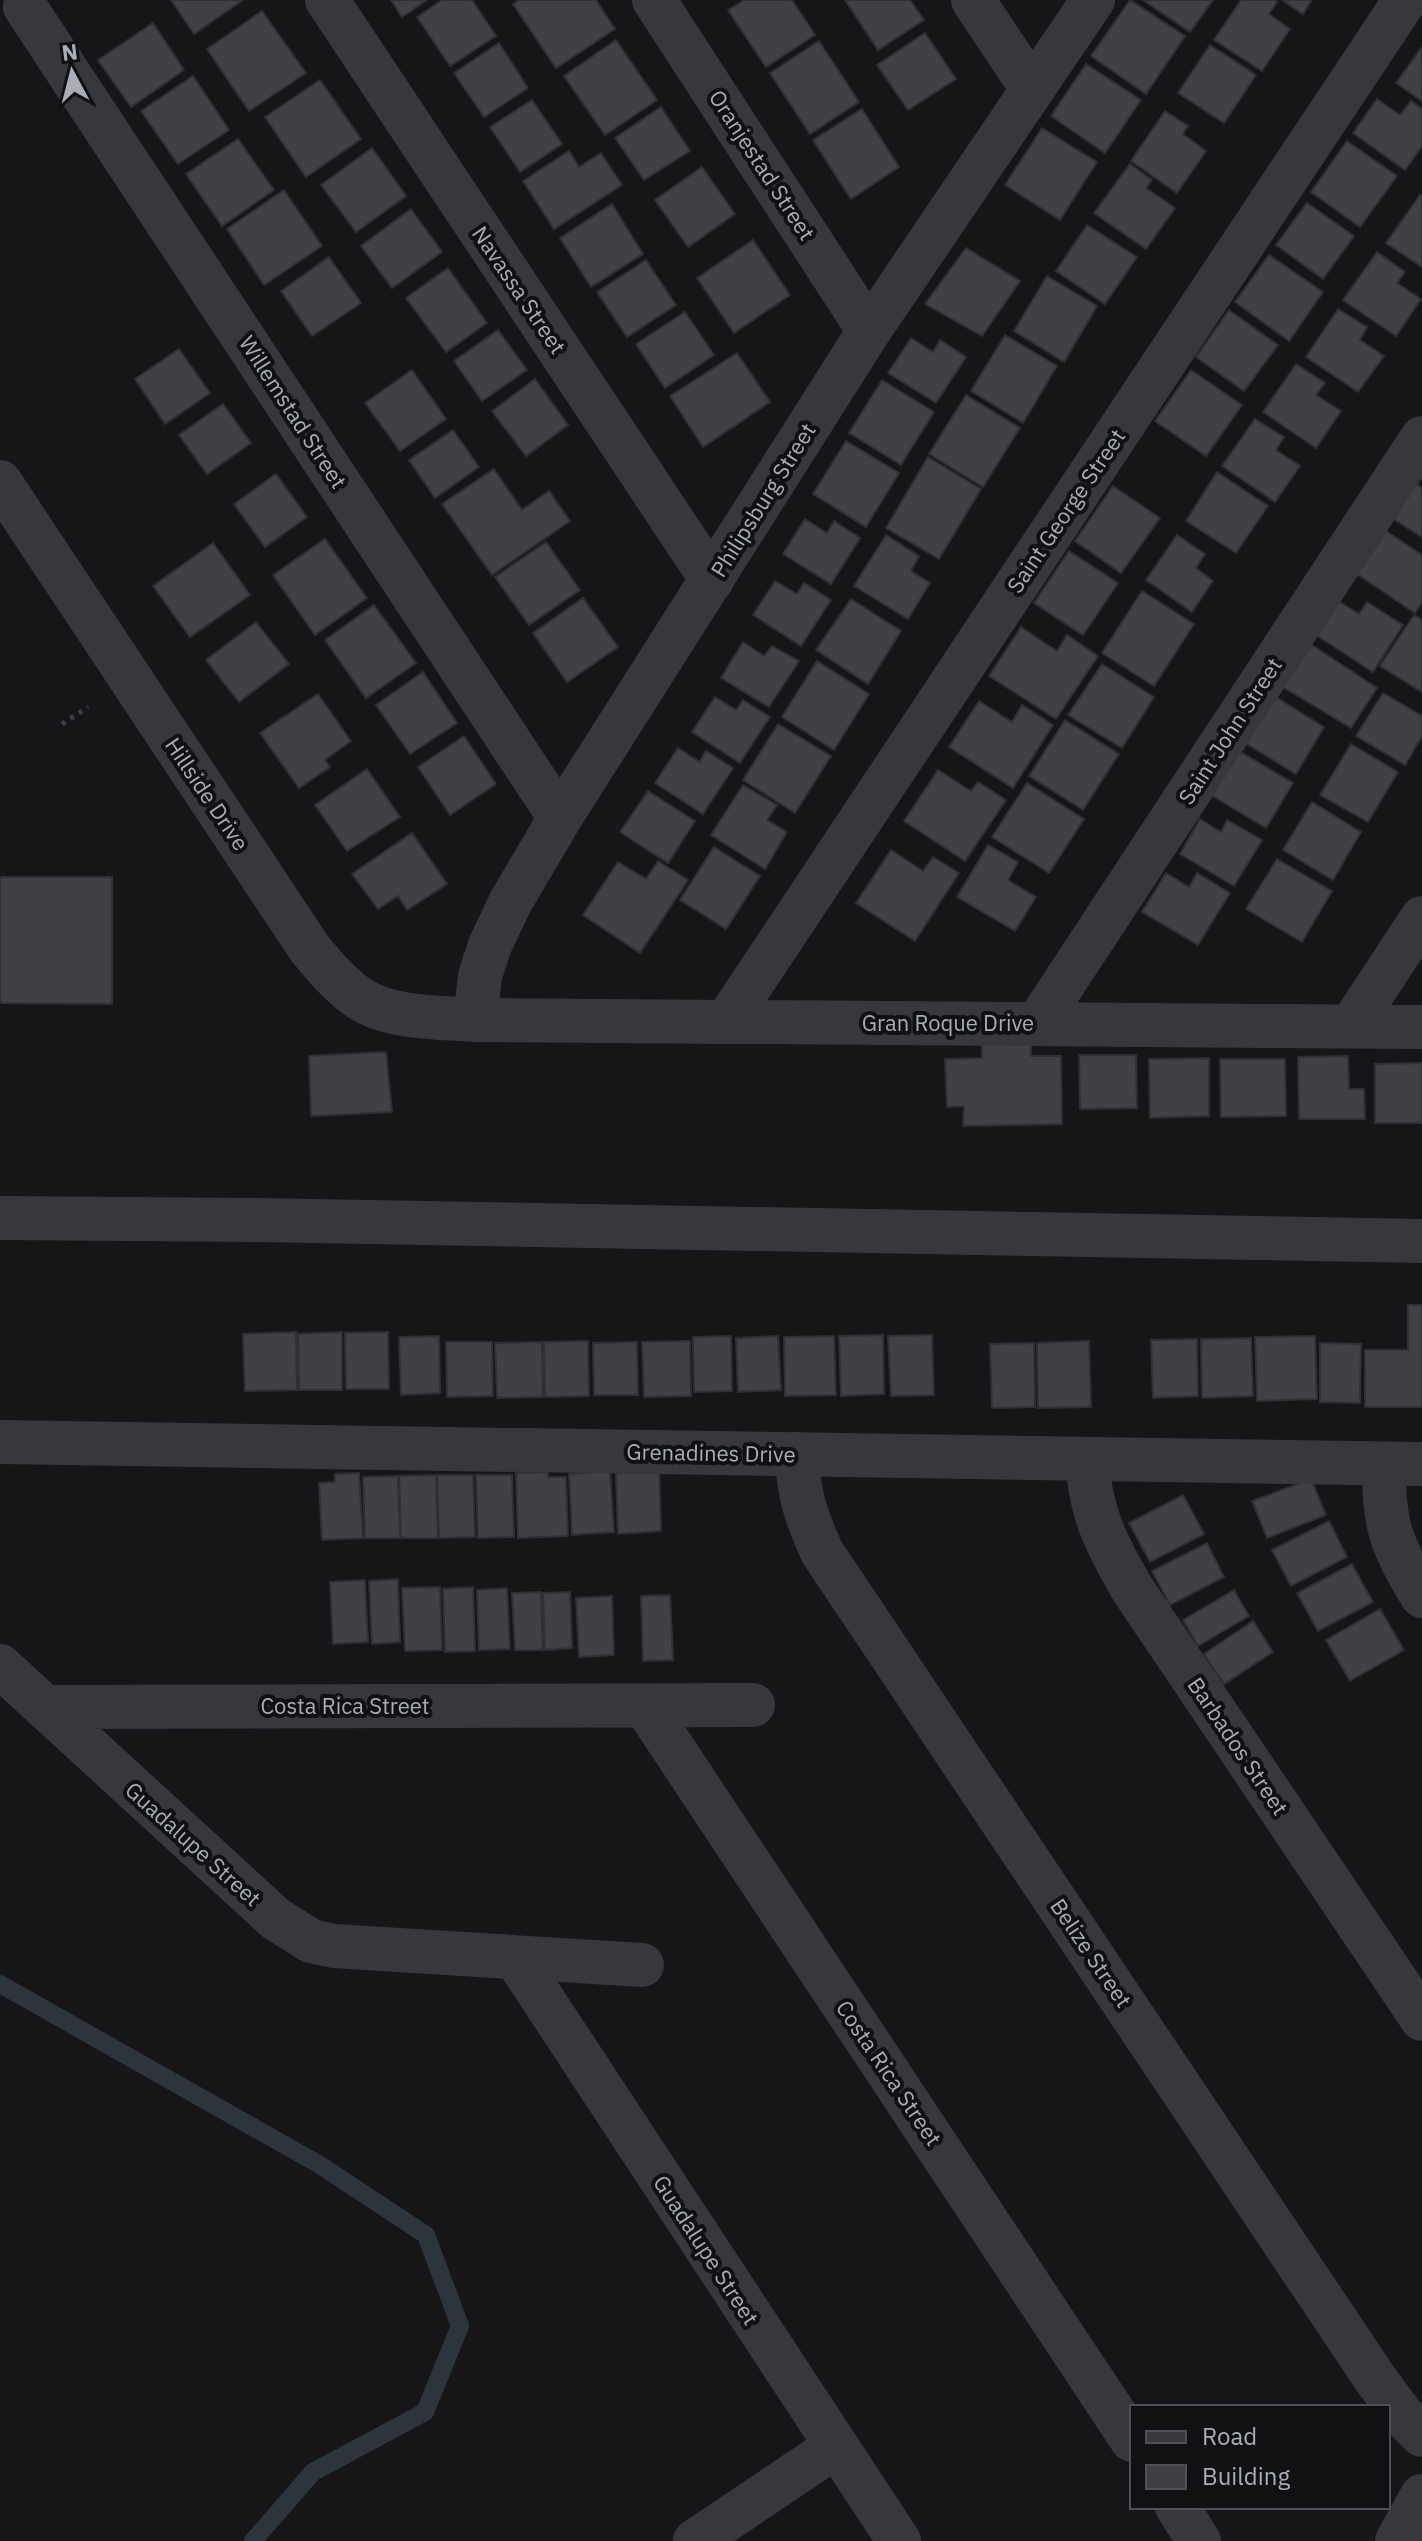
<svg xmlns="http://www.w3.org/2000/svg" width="1422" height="2541" font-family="'IBM Plex Sans',sans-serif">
<rect width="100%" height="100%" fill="#161618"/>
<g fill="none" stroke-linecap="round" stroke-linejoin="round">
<!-- stream -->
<path stroke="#2c353c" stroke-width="18" d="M 0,1984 L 320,2165 L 426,2235 L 460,2326 L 425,2412 L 313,2472 L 253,2541"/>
</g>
<!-- building -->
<path fill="#404145" stroke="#303034" stroke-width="2" d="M 171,0 L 243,0 L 194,34 Z
M 391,0 L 427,0 L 402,17 Z
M 442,0 L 472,0 L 496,36 L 450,66 L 417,17 Z
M 519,0 L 596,0 L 615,29 L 556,68 L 513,4 Z
M 744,0 L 792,0 L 815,35 L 766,67 L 728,10 Z
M 845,0 L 910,0 L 924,20 L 878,50 Z
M 1130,0 L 1185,36 L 1146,94 L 1091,56 Z
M 1143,0 L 1213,0 L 1190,32 Z
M 1241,0 L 1274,0 L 1277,2 L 1269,14 L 1290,29 L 1262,71 L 1214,40 Z
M 1282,0 L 1312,0 L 1303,14 Z
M 262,11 L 306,73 L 249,111 L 207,49 Z
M 153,23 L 184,70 L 131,107 L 98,60 Z
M 925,33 L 956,79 L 908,110 L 877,65 Z
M 616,40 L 657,100 L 605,135 L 564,76 Z
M 819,41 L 859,102 L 810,134 L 770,73 Z
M 499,43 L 528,88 L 484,117 L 454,73 Z
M 1210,45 L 1256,75 L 1224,123 L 1178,93 Z
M 1422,47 L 1422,101 L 1396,83 Z
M 1086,64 L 1141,100 L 1105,153 L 1051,116 Z
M 193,76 L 229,130 L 178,164 L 141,111 Z
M 320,80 L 361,139 L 306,177 L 265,117 Z
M 1377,99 L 1400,115 L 1411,101 L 1422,109 L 1422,146 L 1405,170 L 1353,133 Z
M 532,100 L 562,144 L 520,172 L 490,127 Z
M 661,107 L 690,151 L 644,180 L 615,138 Z
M 862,109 L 899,167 L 851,199 L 813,140 Z
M 1165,111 L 1188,126 L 1183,134 L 1206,151 L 1177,193 L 1131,161 Z
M 1042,128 L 1097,162 L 1060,220 L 1005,185 Z
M 238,139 L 274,190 L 222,226 L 186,174 Z
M 1347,141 L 1397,176 L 1360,227 L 1311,192 Z
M 372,148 L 406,196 L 356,232 L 321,185 Z
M 569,151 L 579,167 L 601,153 L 622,185 L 554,229 L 523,181 Z
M 1130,164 L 1152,180 L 1146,188 L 1175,208 L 1146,249 L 1094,213 Z
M 702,167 L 735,214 L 688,247 L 655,200 Z
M 284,190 L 322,246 L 264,285 L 227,229 Z
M 1420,195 L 1422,196 L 1422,267 L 1386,243 Z
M 1307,203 L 1354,236 L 1323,279 L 1276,245 Z
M 612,204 L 643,254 L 591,287 L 560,238 Z
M 411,209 L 442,252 L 392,288 L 361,246 Z
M 1087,225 L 1137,257 L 1105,304 L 1056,271 Z
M 753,240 L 790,295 L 734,333 L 697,278 Z
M 966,248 L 1020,281 L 982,336 L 925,304 Z
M 1377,252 L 1405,272 L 1397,283 L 1421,299 L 1396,336 L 1343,300 Z
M 1269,255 L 1323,292 L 1289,341 L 1235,302 Z
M 329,257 L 361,303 L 312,336 L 281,291 Z
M 646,260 L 676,305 L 627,337 L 597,292 Z
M 448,268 L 487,323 L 446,352 L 406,298 Z
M 1047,276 L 1097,306 L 1064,362 L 1014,331 Z
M 1338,309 L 1367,327 L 1360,340 L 1384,356 L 1358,392 L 1306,357 Z
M 1229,310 L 1278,345 L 1244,391 L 1196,357 Z
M 685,312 L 714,355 L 665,388 L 636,344 Z
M 498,330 L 527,370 L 482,401 L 454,361 Z
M 1005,335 L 1057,366 L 1023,423 L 971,391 Z
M 911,338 L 933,352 L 940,340 L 966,357 L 936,403 L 888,373 Z
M 179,349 L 210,393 L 165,424 L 135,379 Z
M 737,353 L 770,402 L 703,447 L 670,396 Z
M 1296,364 L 1325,383 L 1316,395 L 1341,411 L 1316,448 L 1263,412 Z
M 412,370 L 446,419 L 400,451 L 365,403 Z
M 1191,370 L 1242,405 L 1206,456 L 1155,421 Z
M 535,379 L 568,425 L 526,456 L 492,411 Z
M 882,380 L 934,412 L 901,465 L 849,433 Z
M 966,395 L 1020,428 L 983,487 L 929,454 Z
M 223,404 L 251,443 L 207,474 L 179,435 Z
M 1255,419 L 1284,437 L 1276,450 L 1300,466 L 1275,502 L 1222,466 Z
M 453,430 L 479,467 L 435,498 L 409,460 Z
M 846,441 L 899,473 L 866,527 L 813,494 Z
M 928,457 L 981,489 L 939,559 L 886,528 Z
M 494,469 L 522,510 L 549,491 L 570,521 L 492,575 L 442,504 Z
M 1217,472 L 1268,506 L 1236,553 L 1186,521 Z
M 276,474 L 307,517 L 265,547 L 234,504 Z
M 1413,482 L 1422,488 L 1422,537 L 1390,517 Z
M 1113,486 L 1160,518 L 1121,573 L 1075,541 Z
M 805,519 L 827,533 L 834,521 L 860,538 L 831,584 L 783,554 Z
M 1383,529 L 1422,555 L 1422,602 L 1415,613 L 1354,572 Z
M 886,535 L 919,556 L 911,571 L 930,583 L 908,619 L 854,586 Z
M 1177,535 L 1205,554 L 1196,568 L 1213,581 L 1192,612 L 1146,580 Z
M 325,539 L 367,598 L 315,635 L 273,575 Z
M 546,542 L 580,590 L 529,625 L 495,577 Z
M 213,543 L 250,595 L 190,637 L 153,586 Z
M 1069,551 L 1118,583 L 1083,635 L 1034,603 Z
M 775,581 L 797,594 L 804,583 L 831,600 L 801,646 L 753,615 Z
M 1142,591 L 1194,624 L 1154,686 L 1102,653 Z
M 583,598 L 618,647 L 567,682 L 533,633 Z
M 851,599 L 901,631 L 868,684 L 816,650 Z
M 1335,599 L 1359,614 L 1367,602 L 1403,625 L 1373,672 L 1313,633 Z
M 374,605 L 416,663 L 366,698 L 325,640 Z
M 1414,615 L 1422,620 L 1422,692 L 1380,666 Z
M 256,622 L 289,664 L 239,702 L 206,660 Z
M 1021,627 L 1057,651 L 1067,635 L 1098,656 L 1056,719 L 989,676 Z
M 743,642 L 764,656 L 772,646 L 799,661 L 769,707 L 721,678 Z
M 1312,645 L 1377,688 L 1351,728 L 1283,687 Z
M 817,661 L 869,694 L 834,750 L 782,717 Z
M 1102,664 L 1154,697 L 1122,748 L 1068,715 Z
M 423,672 L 457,723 L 410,754 L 376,705 Z
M 1383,693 L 1422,716 L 1422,736 L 1405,765 L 1356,736 Z
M 318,694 L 351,741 L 325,760 L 330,767 L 299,788 L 260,733 Z
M 1271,694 L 1324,727 L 1296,774 L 1242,741 Z
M 715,697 L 736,710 L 743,700 L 770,717 L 740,763 L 692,732 Z
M 979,701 L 1012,722 L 1022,705 L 1053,725 L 1013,788 L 949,747 Z
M 1065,720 L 1119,754 L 1083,810 L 1029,776 Z
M 778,724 L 831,756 L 795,813 L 743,780 Z
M 464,736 L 496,784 L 450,815 L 418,767 Z
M 1351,744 L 1398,772 L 1368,822 L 1320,795 Z
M 678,748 L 700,762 L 706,751 L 733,768 L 703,814 L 655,783 Z
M 1239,751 L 1293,783 L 1266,828 L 1211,795 Z
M 367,769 L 400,817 L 347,851 L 315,805 Z
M 938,770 L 971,791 L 978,782 L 1006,800 L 965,861 L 904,821 Z
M 1027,783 L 1084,819 L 1049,873 L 992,837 Z
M 743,785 L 777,805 L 767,820 L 787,832 L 765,869 L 711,835 Z
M 648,791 L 695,821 L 668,863 L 620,832 Z
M 1312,802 L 1361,832 L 1333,880 L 1283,850 Z
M 1200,819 L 1221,832 L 1227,820 L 1262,840 L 1234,886 L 1180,854 Z
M 412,833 L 447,884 L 407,910 L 398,896 L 378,909 L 352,874 Z
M 988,845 L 1018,862 L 1008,880 L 1036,897 L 1015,931 L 957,897 Z
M 714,847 L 760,876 L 726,929 L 680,900 Z
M 891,850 L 923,871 L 933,857 L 959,873 L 915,941 L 856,903 Z
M 1277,859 L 1332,891 L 1302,942 L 1246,909 Z
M 658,861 L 688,880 L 640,953 L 583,915 L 618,862 L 646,879 Z
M 1166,873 L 1189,887 L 1197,873 L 1230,893 L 1198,945 L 1142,912 Z
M 0,877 L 112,877 L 112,1004 L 0,1003 Z
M 982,1042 L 1031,1042 L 1031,1056 L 1061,1056 L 1062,1124 L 963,1126 L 964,1106 L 947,1107 L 945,1059 L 982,1058 Z
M 386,1052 L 392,1112 L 311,1116 L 309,1056 Z
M 1079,1055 L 1136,1055 L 1137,1108 L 1080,1109 Z
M 1348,1056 L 1349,1089 L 1364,1089 L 1365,1119 L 1299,1119 L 1298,1057 Z
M 1209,1058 L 1209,1116 L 1150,1118 L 1149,1059 Z
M 1220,1059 L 1285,1059 L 1286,1116 L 1221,1117 Z
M 1422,1063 L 1422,1123 L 1375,1123 L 1375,1064 Z
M 1408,1305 L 1422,1305 L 1422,1407 L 1365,1407 L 1365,1350 L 1408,1350 Z
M 296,1332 L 297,1390 L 245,1391 L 243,1334 Z
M 342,1332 L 342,1390 L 299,1390 L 298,1334 Z
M 388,1332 L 389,1389 L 346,1389 L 345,1333 Z
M 883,1335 L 884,1394 L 841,1396 L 839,1336 Z
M 932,1335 L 934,1395 L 891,1396 L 888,1336 Z
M 439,1336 L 440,1393 L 401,1395 L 399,1337 Z
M 731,1336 L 732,1391 L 694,1392 L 693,1337 Z
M 778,1336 L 781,1390 L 738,1392 L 736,1338 Z
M 834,1336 L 836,1395 L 785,1396 L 784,1337 Z
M 1315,1336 L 1317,1399 L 1257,1401 L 1255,1337 Z
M 1251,1338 L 1253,1396 L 1202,1398 L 1201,1339 Z
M 1197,1339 L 1198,1396 L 1153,1398 L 1151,1340 Z
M 588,1341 L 589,1396 L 545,1397 L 544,1342 Z
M 690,1341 L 691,1396 L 644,1397 L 642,1342 Z
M 1089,1341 L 1091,1407 L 1038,1408 L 1037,1343 Z
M 446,1342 L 492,1342 L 493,1396 L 447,1397 Z
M 542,1342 L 543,1397 L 497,1398 L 495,1343 Z
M 637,1342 L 638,1395 L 594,1395 L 593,1343 Z
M 1034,1343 L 1035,1407 L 992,1408 L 990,1344 Z
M 1320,1343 L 1361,1344 L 1360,1403 L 1320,1402 Z
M 659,1465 L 661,1531 L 618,1534 L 616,1474 Z
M 610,1471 L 614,1532 L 572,1535 L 569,1474 Z
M 548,1472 L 548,1477 L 566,1477 L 568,1536 L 518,1538 L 516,1473 Z
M 359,1473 L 363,1538 L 322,1540 L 319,1483 L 335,1482 L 335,1474 Z
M 436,1475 L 438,1538 L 401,1538 L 399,1476 Z
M 437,1475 L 473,1475 L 475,1537 L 439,1538 Z
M 476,1475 L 512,1475 L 514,1537 L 478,1538 Z
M 398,1476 L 400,1538 L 365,1538 L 363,1477 Z
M 1311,1479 L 1326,1515 L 1267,1538 L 1252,1501 Z
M 1183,1495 L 1204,1534 L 1150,1562 L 1129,1523 Z
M 1329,1521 L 1347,1557 L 1291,1586 L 1272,1550 Z
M 1207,1543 L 1224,1577 L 1170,1605 L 1152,1571 Z
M 1352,1564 L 1373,1602 L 1318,1631 L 1297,1593 Z
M 398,1579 L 400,1642 L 372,1644 L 369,1581 Z
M 365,1580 L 368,1642 L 333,1644 L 330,1582 Z
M 440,1587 L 442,1650 L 405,1651 L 402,1588 Z
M 473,1587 L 475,1651 L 445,1652 L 443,1589 Z
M 507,1588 L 510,1649 L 479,1650 L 477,1590 Z
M 1234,1590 L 1249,1616 L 1198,1646 L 1183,1620 Z
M 541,1592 L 543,1650 L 515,1650 L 512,1593 Z
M 570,1592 L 572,1648 L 545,1650 L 543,1593 Z
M 670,1595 L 673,1660 L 643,1661 L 641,1596 Z
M 612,1596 L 614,1655 L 579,1657 L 576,1598 Z
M 1380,1609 L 1404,1650 L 1350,1681 L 1326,1640 Z
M 1253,1621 L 1273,1652 L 1224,1684 L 1204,1654 Z"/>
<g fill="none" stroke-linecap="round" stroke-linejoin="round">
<!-- path -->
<path stroke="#3d3f44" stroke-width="5" stroke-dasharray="4 6" stroke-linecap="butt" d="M 62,724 L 88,707"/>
<!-- minor -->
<path stroke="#37383d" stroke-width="44" d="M 327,0 L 712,580
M 654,0 L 869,331
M 973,0 L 1032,89
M 25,7 L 560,818
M 0,482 L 310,949 C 325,967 340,985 359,998 C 390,1019 439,1017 475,1020 L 1422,1027
M 475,1020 L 480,976 L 490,945 L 511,901 L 560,818 L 869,331 L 1093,0
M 727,1021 L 1405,0
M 1037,1024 L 1422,438
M 1351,1026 L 1422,918
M 0,1218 L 256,1220 L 1422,1241
M 0,1442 L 1422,1464
M 797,1454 C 798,1493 806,1517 822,1552 L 1374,2377 L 1402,2415 L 1422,2435
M 1087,1459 C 1090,1512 1106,1544 1133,1590 L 1422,2019
M 1384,1464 C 1383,1523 1391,1546 1422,1596
M 0,1666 L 276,1919 L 311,1941 L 334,1946 L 642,1965
M 645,1706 L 1132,2440
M 44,1707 L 753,1705
M 515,1957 L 899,2541
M 1177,2507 L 1199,2541
M 695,2541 L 835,2447
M 1397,2541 L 1422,2496"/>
</g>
<g text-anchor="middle" stroke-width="8" stroke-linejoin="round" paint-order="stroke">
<!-- street labels -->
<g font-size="22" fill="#a8adb8" stroke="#111113">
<text transform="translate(762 165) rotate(57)" y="8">Oranjestad Street</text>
<text transform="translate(519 290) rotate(56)" y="8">Navassa Street</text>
<text transform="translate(293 412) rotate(57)" y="8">Willemstad Street</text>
<text transform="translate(763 500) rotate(-58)" y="8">Philipsburg Street</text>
<text transform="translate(1066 511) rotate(-56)" y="8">Saint George Street</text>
<text transform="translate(1230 731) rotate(-57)" y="8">Saint John Street</text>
<text transform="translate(207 794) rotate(56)" y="8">Hillside Drive</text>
<text x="948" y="1031">Gran Roque Drive</text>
<text transform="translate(711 1453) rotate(1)" y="8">Grenadines Drive</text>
<text x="345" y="1714">Costa Rica Street</text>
<text transform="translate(1238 1746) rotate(56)" y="8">Barbados Street</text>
<text transform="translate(193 1844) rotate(42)" y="8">Guadalupe Street</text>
<text transform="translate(1091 1953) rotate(56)" y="8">Belize Street</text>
<text transform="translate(889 2073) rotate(56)" y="8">Costa Rica Street</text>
<text transform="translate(706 2250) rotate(57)" y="8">Guadalupe Street</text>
</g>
</g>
<!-- legend -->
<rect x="1130" y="2405" width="260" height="104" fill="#111113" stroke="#4d4f55" stroke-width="2"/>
<rect x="1146" y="2431" width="40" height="12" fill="#37383d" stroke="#4d4f55" stroke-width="2"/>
<text x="1202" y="2445" font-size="24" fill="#a8adb8">Road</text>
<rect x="1146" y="2465" width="40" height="24" fill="#404145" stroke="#4d4f55" stroke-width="2"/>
<text x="1202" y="2485" font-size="24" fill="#a8adb8">Building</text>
<!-- north arrow -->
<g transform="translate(72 72) rotate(353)" stroke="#111113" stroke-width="6" paint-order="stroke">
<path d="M0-6L14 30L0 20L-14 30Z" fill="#a8adb8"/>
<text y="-12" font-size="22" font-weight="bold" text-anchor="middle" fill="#a8adb8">N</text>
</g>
</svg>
